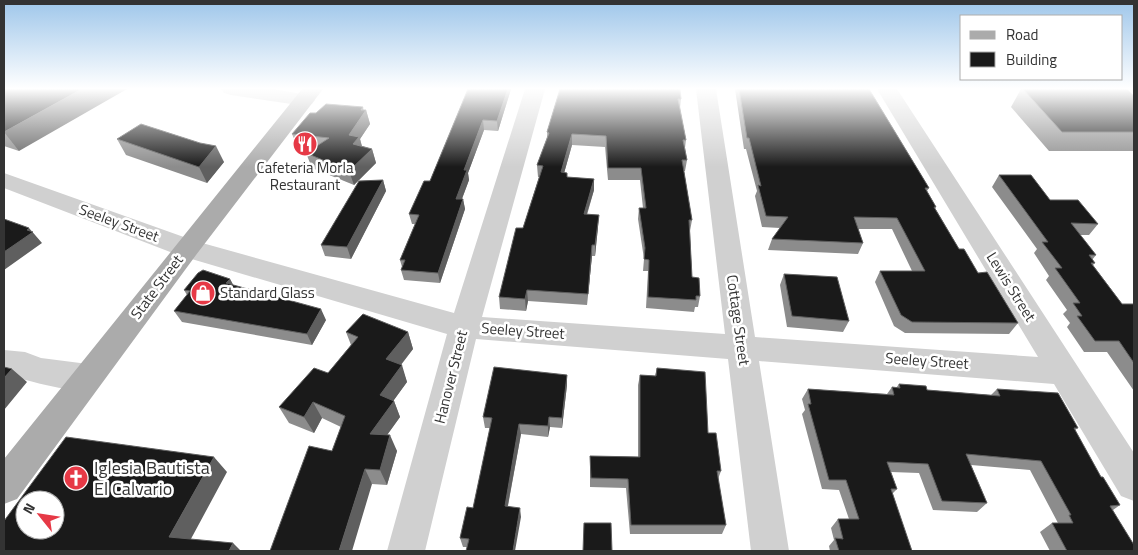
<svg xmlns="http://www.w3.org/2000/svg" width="1138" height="555" font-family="'Titillium Web',sans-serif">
<rect width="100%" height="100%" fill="#fff"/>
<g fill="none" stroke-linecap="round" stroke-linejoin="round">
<!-- minor -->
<path fill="#d0d0d0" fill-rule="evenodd" d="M 221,89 L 274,89 L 312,96 L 315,100 L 312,104 L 305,106 L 231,95 L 224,93 Z
M 525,89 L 545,89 L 482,317 L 725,334 L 696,89 L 716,89 L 755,337 L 1038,357 L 877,89 L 897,89 L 1134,453 L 1134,501 L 1121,496 L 1054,384 L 759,361 L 789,551 L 751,551 L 728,359 L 476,339 L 425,551 L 387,551 L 447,334 L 178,255 L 4,188 L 4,173 L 195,241 L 454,313 Z
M 1118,89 L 1134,89 L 1134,101 L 1127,99 Z
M 4,350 L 25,352 L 41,358 L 88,364 L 99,368 L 104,377 L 99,386 C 68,397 34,379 4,376 Z"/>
<!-- major -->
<path fill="#ababab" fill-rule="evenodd" d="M 302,89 L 323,89 L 196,255 L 17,499 L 4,504 L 4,459 Z"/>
</g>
<!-- wall -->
<path fill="#8c8c8c" d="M 4,89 L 19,151 L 4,146 Z
M 468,89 L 511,89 L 498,131 L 484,130 L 468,173 L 469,180 L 462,199 L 463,199 L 465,209 L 440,283 L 404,280 L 401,270 L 402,267 L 400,260 L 415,224 L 412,224 L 409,214 L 430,181 Z
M 560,89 L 681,99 L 680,108 L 686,140 L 685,148 L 687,160 L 685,171 L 684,171 L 692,220 L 690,231 L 692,277 L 700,296 L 698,307 L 695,307 L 694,312 L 646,308 L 648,271 L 643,271 L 644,259 L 638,219 L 639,208 L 643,208 L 640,180 L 608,180 L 605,147 L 572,145 L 564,173 L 567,177 L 594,179 L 594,190 L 587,215 L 598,227 L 595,256 L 592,256 L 587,305 L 528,301 L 526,311 L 500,309 L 499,297 L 523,228 L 539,177 L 538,177 L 537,165 L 547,138 L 547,132 Z
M 735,89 L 869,89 L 929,188 L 927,191 L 936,207 L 935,208 L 959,249 L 1018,323 L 1009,334 L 905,333 L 894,326 L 875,282 L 880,271 L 912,271 L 892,229 L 858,229 L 863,243 L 858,254 L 768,250 L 772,239 L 780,228 L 762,227 L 755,196 L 757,191 L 746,149 L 744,149 Z
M 1021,89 L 1127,89 L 1134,132 L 1134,151 L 1049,151 L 1011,107 Z
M 363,110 L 366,110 L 370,124 L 360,139 L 362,146 L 372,149 L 376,163 L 354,185 L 312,168 L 306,153 L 312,150 L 298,148 L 292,134 L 316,113 Z
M 117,139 L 200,143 L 224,162 L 207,183 L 126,155 Z
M 999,175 L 1050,200 L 1098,224 L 1089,235 L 1080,235 L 1096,255 L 1092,260 L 1095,263 L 1093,265 L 1122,304 L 1134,305 L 1134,391 L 1107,352 L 1084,352 L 1067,327 L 1070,323 L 1063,314 L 1067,310 L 1046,280 L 1049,276 L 1034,253 L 1037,249 L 992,187 Z
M 383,180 L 386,191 L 351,259 L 325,256 L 321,245 Z
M 784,274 L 849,321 L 843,332 L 787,327 L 780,285 Z
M 230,279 L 233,285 L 326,320 L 312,345 L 182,322 L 174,311 L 187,295 L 184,290 Z
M 346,332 L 408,332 L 413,349 L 401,365 L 407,382 L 393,401 L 394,401 L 400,417 L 387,435 L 397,451 L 387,485 L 372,484 L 332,451 L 341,427 L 322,418 L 314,433 L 289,423 L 279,407 L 328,373 L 351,345 Z
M 657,368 L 708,433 L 721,471 L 718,479 L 726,525 L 722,534 L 630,534 L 626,488 L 590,487 L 590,456 L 638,457 L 638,385 L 640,375 L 655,376 Z
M 567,375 L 567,385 L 562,428 L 550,427 L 548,437 L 521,434 L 508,506 L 521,517 L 467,547 L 463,547 L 460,538 L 473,508 L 490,428 L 485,428 L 483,417 Z
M 899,384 L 927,390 L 991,395 L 997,389 L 1078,428 L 1075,430 L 1101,477 L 1120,505 L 1113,510 L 1134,551 L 1050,551 L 1040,532 L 1052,523 L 1058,523 L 1030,470 L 971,465 L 987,503 L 977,512 L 933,510 L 919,473 L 891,472 L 897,489 L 892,494 L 912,551 L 830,551 L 829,546 L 834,540 L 831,528 L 838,519 L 849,519 L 839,490 L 822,489 L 802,414 L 805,410 L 802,399 L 808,389 L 887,394 L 892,387 L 896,388 Z"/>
<!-- shaded-wall -->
<path fill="#5f5f5f" d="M 82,89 L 127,89 L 19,151 L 4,132 Z
M 508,89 L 511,89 L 498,131 L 497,121 Z
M 363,107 L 364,113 L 366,110 L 370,124 L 360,139 L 363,151 L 357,158 L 349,135 Z
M 483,120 L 484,130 L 468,173 L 469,180 L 458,209 L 456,199 L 464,170 Z
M 572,134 L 572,145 L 561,184 L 561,172 Z
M 216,146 L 224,162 L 207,183 L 199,167 Z
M 372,149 L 376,163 L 354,185 L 349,171 Z
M 594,179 L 594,190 L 583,226 L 584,214 Z
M 383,180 L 386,191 L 351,259 L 347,247 Z
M 463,199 L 465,209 L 440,283 L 438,273 Z
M 599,215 L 598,227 L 595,256 L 595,245 Z
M 29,228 L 42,243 L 4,270 L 4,252 Z
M 592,245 L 592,256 L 587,305 L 588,294 Z
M 230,279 L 236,290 L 226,283 Z
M 527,290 L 528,301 L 526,311 L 525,299 Z
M 321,309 L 326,320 L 312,345 L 307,334 Z
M 408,332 L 413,349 L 392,376 L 386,359 Z
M 402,365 L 407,382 L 386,411 L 380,395 Z
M 12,369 L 27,382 L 4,410 L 4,378 Z
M 567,375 L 567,385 L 562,428 L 562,418 Z
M 394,401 L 400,417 L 377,449 L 370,434 Z
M 313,402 L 322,418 L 314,433 L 304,417 Z
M 549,417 L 550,427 L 548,437 L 548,426 Z
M 519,424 L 521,434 L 506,515 L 505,506 Z
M 390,435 L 397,451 L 387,485 L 380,470 Z
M 214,457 L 227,472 L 185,550 L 169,537 Z
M 365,469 L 372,484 L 352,551 L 339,551 Z
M 520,508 L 521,517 L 515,551 L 513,551 Z
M 233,543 L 241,551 L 229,551 Z"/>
<!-- building -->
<path fill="#1a1a1a" stroke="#5f5f5f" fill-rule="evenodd" d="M 4,89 L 82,89 L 4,132 Z
M 468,89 L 508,89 L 497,121 L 483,120 L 464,170 L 467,170 L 456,199 L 463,199 L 438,273 L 401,270 L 405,260 L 400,260 L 419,215 L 409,214 L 424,181 L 430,181 Z
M 560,89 L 680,89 L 681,99 L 678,99 L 686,140 L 683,140 L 687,160 L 682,160 L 692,220 L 689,220 L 692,277 L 699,278 L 700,296 L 696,296 L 696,300 L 648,297 L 649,260 L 644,259 L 645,248 L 639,208 L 646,208 L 641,168 L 608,168 L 606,136 L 572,134 L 561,172 L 567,173 L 567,177 L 594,179 L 584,214 L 599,215 L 595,245 L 592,245 L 588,294 L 527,290 L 525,299 L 499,297 L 516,228 L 523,228 L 543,166 L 537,165 L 549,133 L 547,132 Z
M 739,89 L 869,89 L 929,188 L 925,188 L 936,207 L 934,207 L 959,249 L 964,249 L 978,273 L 987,272 L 1018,323 L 912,322 L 901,315 L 880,271 L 925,271 L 897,218 L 854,217 L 863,243 L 772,239 L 788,217 L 766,216 L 758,185 L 761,186 L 749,138 L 747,138 Z
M 1023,89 L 1127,89 L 1134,96 L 1134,132 L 1062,132 Z
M 326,104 L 363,107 L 361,110 L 366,110 L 349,135 L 359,137 L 353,144 L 372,149 L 349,171 L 306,153 L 329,138 L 292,134 L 310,113 L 316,113 Z
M 141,124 L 200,143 L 216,146 L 199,167 L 117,139 Z
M 999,175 L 1031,175 L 1050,200 L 1078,200 L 1098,224 L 1071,223 L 1096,255 L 1089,255 L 1095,263 L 1091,263 L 1122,304 L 1133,304 L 1134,305 L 1134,363 L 1119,341 L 1095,341 L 1077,316 L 1082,316 L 1073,303 L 1080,303 L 1055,268 L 1062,268 L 1042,242 L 1048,242 Z
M 383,180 L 347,247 L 321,245 L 359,181 Z
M 4,219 L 29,228 L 27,230 L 33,232 L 4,252 Z
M 203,270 L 230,279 L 226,283 L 321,309 L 307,334 L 174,311 L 190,291 L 184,290 L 198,273 Z
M 784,274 L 837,277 L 849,321 L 792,316 Z
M 363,314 L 408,332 L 386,359 L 402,365 L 380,395 L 394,401 L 370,434 L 390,435 L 380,470 L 365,469 L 339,551 L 270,551 L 309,446 L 332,451 L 345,416 L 313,402 L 304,417 L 279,407 L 314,368 L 328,373 L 358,337 L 346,332 Z
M 4,367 L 12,369 L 4,378 Z
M 494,367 L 567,375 L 562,418 L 549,417 L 548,426 L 519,424 L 505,506 L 520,508 L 513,551 L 466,551 L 469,539 L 460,538 L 467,507 L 473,508 L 492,418 L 483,417 Z
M 657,368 L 705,372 L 708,433 L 716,433 L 721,471 L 717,471 L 726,525 L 631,525 L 628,479 L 591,478 L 590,456 L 640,457 L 640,375 L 656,376 Z
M 899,384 L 926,386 L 927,390 L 1000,396 L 997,389 L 1058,393 L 1078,428 L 1074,428 L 1101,477 L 1103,477 L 1120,505 L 1110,506 L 1134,545 L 1134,551 L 1067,551 L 1052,523 L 1073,523 L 1069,515 L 1071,515 L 1041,461 L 966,454 L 987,503 L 942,501 L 928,464 L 887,462 L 897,489 L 891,489 L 912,551 L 839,551 L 835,538 L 843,539 L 838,519 L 859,519 L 846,480 L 829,480 L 808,404 L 811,404 L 808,389 L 894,395 L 892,387 L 900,388 Z
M 66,437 L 214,457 L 169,537 L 233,543 L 229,551 L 4,551 L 4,521 ZM 25,500 L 55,500 L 55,530 L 25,530 Z
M 584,523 L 611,523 L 612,551 L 583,551 Z"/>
<!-- sky -->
<linearGradient id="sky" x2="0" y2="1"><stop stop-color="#9ec6ea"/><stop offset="0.53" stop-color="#fff"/><stop offset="1" stop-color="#fff" stop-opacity="0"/></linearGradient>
<rect width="1138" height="167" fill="url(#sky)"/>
<!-- icons -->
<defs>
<symbol id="restaurant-disc" viewBox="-11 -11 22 22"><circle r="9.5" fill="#e63946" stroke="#fff"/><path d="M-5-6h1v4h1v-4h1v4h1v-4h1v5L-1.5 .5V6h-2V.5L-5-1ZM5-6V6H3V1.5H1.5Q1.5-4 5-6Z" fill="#fff"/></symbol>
<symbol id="shop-disc" viewBox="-11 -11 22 22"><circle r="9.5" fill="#e63946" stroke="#fff"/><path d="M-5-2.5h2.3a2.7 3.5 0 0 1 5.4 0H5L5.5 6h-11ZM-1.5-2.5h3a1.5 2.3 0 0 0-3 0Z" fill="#fff"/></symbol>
<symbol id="church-disc" viewBox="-11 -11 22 22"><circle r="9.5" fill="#e63946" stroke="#fff"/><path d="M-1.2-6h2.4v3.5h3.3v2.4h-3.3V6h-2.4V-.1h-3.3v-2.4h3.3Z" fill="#fff"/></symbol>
</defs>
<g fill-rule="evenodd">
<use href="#restaurant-disc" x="291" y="130" width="28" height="28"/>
<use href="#shop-disc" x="189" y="279" width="28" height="28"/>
<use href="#church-disc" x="62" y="464" width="28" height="28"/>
</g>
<g text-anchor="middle" stroke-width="5" stroke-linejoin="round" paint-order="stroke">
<!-- poi labels -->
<g font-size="15" fill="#333" stroke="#fff">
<text x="305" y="173">Cafeteria Morla<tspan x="305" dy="17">Restaurant</tspan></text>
<text x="220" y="298" text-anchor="start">Standard Glass</text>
</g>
<!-- street labels -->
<g font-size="15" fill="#333" stroke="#fff">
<text transform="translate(119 223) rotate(20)" y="5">Seeley Street</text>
<text transform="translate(157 287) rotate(-53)" y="5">State Street</text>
<text transform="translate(1011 287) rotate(58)" y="5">Lewis Street</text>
<text transform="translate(738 320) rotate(82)" y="5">Cottage Street</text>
<text transform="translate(523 331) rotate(4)" y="5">Seeley Street</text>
<text transform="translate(927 361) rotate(4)" y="5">Seeley Street</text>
<text transform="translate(451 377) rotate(-76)" y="5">Hanover Street</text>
</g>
<!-- near-poi labels -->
<g font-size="18" fill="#333" stroke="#fff" text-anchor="start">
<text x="94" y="474">Iglesia Bautista<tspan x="94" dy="21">El Calvario</tspan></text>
</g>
</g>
<!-- border -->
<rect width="1138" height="555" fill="none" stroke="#333333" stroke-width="10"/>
<!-- legend -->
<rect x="960" y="15" width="162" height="65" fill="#ffffff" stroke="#adadad"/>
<rect x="970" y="31" width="25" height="8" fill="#ababab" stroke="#adadad"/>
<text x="1006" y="40" font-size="15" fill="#333333">Road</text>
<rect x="970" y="52" width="25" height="15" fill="#1a1a1a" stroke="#adadad"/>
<text x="1006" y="65" font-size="15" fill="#333333">Building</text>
<!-- north arrow -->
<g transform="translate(40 515) rotate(300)"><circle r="24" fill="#ffffff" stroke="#adadad"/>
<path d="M0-4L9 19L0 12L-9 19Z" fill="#e63946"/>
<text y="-8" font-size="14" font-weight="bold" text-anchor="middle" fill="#333333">N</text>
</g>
</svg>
